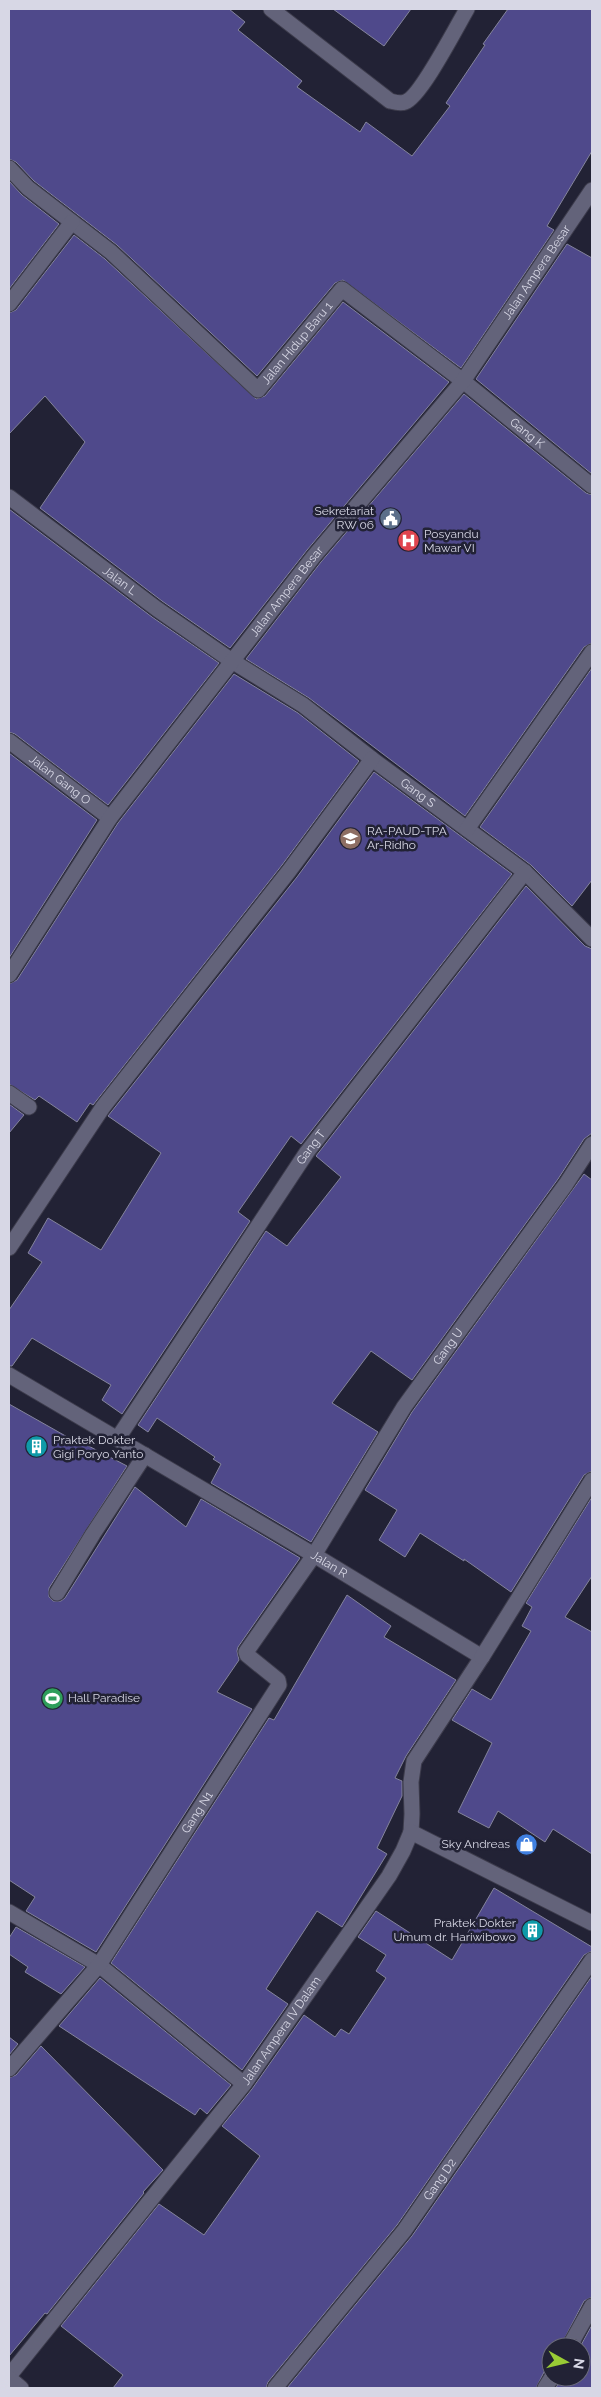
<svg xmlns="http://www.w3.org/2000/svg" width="601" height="2397" font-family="Raleway,sans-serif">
<rect width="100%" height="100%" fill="#222235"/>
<!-- building -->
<path fill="#4f498b" stroke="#84849c" d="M 9,9 L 229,9 L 245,22 L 238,30 L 302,81 L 297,87 L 360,132 L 366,122 L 412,156 L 450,106 L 446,103 L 485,45 L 483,44 L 508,9 L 592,9 L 592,151 L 547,226 L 554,230 L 461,368 L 343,280 L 335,283 L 257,376 L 117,245 L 34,181 L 16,162 L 9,159 Z
M 333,9 L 411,9 L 384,46 Z
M 9,181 L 22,195 L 59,224 L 9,289 Z
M 74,235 L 105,259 L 256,399 L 265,396 L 343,302 L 449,382 L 307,550 L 230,648 L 162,601 L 40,508 L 85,442 L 45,396 L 9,434 L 9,313 L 16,310 Z
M 567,244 L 592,258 L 592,474 L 476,379 Z
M 464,394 L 586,493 L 592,495 L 592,643 L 584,647 L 465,816 L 309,698 L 246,659 L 321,562 Z
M 9,509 L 152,617 L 219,663 L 108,805 L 15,734 L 9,732 Z
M 592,668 L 592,880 L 572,906 L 531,865 L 480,827 Z
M 234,674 L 298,713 L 359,761 L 282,865 L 93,1105 L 90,1103 L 77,1122 L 39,1096 L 35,1100 L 9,1084 L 9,984 L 17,980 L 118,823 Z
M 9,753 L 97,820 L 9,958 Z
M 374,772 L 512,874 L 301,1144 L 291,1136 L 238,1212 L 250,1221 L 122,1414 L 102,1400 L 111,1385 L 32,1338 L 12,1366 L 9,1366 L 9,1310 L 42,1262 L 28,1253 L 48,1218 L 101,1250 L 161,1153 L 108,1116 L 297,877 Z
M 526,886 L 585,946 L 592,949 L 592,1133 L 584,1139 L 558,1179 L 412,1380 L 371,1351 L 332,1403 L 378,1432 L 311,1542 L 211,1483 L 221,1464 L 213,1459 L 215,1457 L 157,1418 L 148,1432 L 138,1425 L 266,1231 L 287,1246 L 341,1177 L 316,1156 Z
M 9,1104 L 24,1115 L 9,1133 Z
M 584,1174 L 592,1180 L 592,1471 L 584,1475 L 511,1592 L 464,1559 L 464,1561 L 420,1533 L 405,1557 L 379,1540 L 397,1510 L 365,1490 L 412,1412 Z
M 9,1404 L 78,1443 L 79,1441 L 127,1466 L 49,1588 L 49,1597 L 53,1601 L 61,1601 L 65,1598 L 135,1487 L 186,1527 L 201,1499 L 300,1558 L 238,1647 L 237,1651 L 239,1660 L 217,1692 L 252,1709 L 96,1952 L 26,1911 L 35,1897 L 9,1880 Z
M 592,1497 L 592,1576 L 565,1617 L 592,1632 L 592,1854 L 553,1829 L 545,1842 L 498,1811 L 489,1828 L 458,1812 L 492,1743 L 452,1720 L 472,1689 L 491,1700 L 531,1631 L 522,1626 L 532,1607 L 526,1603 Z
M 347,1595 L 391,1626 L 384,1637 L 456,1680 L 406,1756 L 395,1778 L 402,1781 L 402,1796 L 377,1848 L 387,1854 L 342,1927 L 317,1911 L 266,1989 L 288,2004 L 242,2070 L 111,1963 L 269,1718 L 274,1720 Z
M 494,1888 L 592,1947 L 592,1951 L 584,1955 L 397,2225 L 268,2382 L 266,2388 L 113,2388 L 123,2375 L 61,2326 L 159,2204 L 204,2235 L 260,2156 L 222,2126 L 252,2089 L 304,2015 L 335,2037 L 341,2029 L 349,2034 L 386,1978 L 376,1971 L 386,1955 L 358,1937 L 376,1911 L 452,1960 Z
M 16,1927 L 85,1967 L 61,1994 L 25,1972 L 28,1967 L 9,1954 L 9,1938 Z
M 592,1976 L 592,2297 L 584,2301 L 560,2347 L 551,2347 L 551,2368 L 544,2372 L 536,2388 L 287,2388 L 412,2236 Z
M 100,1978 L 231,2085 L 207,2114 L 200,2108 L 195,2115 L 59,2026 Z
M 9,2037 L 18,2044 L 9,2055 Z
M 41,2046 L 163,2170 L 143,2192 L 144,2193 L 47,2314 L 45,2313 L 9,2356 L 9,2078 L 16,2075 Z
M 592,2325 L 592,2388 L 556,2388 L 561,2377 L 581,2377 L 580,2347 Z"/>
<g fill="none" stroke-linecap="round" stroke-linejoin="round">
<defs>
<path id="service" d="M 9,1093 L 29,1107"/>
<g id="minor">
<path d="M 271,9 L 390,101 C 394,102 400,104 405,102 C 420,98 457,26 467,9"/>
<path id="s1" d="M 9,168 L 28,188 L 111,252 L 258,390 L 342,289 L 463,381 L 592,486"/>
<path d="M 9,304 L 72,222"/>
<path id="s2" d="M 9,497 L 157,609 L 232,661 L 303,705 L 372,759 L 525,872 L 592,939"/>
<path id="s3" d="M 9,741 L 110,818"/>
<path d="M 467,829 L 592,652"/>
<path d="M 9,1248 L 103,1107 L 289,871 L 372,759"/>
<path id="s4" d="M 9,1375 L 314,1555 L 482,1657 L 414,1761 L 411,1782 L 412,1814 L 411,1832"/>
<path id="s5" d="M 118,1438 L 307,1152 L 525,872"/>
<path d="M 57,1593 L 93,1534 L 145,1455"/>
<path d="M 482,1657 L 592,1480"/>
<path d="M 9,1912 L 99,1965 L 244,2084"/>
<path id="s6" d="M 9,2069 L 99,1965 L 279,1685 L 278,1680 L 247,1655 L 246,1652 L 314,1555 L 404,1407 L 566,1184 L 592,1144"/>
<path d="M 569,2347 L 592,2306"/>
<path id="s7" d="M 9,2376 L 244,2084 L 389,1876 L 403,1851 L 411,1832 L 592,1923"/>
<path d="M 9,2378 L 21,2388"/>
<path id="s8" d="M 275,2388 L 404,2231 L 592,1960"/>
<path d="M 545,2388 L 552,2377"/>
</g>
<g id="tertiary">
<path id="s9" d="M 9,975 L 110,818 L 314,556 L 463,381 L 592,190"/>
</g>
</defs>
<!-- service casing -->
<use href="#service" stroke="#3d3c4c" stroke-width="17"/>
<!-- minor casing -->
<use href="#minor" stroke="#3d3c4c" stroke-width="17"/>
<!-- tertiary casing -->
<use href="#tertiary" stroke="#3d3c4c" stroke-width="17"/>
<!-- service -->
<use href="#service" stroke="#63637a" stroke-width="15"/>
<!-- minor -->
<use href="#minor" stroke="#63637a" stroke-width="15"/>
<!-- tertiary -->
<use href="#tertiary" stroke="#63637a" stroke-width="15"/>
</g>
<!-- icons -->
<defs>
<symbol id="civic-disc" viewBox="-11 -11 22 22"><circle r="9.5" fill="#5c6f8a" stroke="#222235"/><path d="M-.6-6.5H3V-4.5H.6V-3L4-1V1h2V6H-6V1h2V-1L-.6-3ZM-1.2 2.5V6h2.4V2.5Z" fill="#fff"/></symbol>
<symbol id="hospital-disc" viewBox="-11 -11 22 22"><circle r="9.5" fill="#e0444e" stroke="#222235"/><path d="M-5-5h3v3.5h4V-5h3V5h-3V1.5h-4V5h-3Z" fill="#fff"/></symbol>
<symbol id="school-disc" viewBox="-11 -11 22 22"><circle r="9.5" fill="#8d6e63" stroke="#222235"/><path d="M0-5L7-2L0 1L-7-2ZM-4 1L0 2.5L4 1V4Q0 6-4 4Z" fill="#fff"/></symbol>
<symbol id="building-disc" viewBox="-11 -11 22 22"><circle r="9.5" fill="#0f9aa8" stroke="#222235"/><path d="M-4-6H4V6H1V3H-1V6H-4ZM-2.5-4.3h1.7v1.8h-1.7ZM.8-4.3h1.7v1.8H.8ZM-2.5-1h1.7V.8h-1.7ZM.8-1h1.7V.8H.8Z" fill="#fff"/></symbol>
<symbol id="stadium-disc" viewBox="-11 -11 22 22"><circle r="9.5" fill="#2e9e5b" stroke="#222235"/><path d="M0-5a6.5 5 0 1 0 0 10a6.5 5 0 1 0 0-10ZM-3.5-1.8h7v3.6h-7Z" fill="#fff"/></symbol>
<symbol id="shop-disc" viewBox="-11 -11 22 22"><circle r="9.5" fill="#3f7fe0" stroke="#222235"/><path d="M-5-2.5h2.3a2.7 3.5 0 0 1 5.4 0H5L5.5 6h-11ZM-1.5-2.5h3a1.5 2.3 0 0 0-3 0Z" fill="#fff"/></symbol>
</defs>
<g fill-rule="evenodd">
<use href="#civic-disc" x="378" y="506" width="25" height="25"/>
<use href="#hospital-disc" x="396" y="528" width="25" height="25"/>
<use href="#school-disc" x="338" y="826" width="25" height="25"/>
<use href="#building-disc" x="24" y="1434" width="25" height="25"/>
<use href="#stadium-disc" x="40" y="1686" width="25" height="25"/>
<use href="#shop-disc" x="514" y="1832" width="25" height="25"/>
<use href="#building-disc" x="520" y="1918" width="25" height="25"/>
</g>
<g text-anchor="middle" stroke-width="5" stroke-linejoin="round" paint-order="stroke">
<!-- street labels -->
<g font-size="12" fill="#d7d7e5" stroke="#222235">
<text dy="4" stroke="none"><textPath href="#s9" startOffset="880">Jalan Ampera Besar</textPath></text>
<text dy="4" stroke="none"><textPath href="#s1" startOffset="395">Jalan Hidup Baru 1</textPath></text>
<text dy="4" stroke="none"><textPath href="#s1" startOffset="700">Gang K</textPath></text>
<text dy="4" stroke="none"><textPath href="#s2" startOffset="139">Jalan L</textPath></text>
<text dy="4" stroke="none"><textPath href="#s9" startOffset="474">Jalan Ampera Besar</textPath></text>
<text dy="4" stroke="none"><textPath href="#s3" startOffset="64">Jalan Gang O</textPath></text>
<text dy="4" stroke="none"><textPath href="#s2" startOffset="505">Gang S</textPath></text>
<text dy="4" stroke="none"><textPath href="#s5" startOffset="349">Gang T</textPath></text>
<text dy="4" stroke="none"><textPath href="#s6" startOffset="885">Gang U</textPath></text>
<text dy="4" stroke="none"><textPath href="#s4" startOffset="372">Jalan R</textPath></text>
<text dy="4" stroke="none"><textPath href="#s6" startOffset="319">Gang N1</textPath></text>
<text dy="4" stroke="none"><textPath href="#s7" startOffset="440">Jalan Ampera IV Dalam</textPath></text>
<text dy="4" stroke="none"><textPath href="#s8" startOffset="266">Gang D2</textPath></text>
</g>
<!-- poi labels -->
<g font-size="12" fill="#d7d7e5" stroke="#222235" text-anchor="start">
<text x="374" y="515" text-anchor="end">Sekretariat<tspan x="374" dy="14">RW 06</tspan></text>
<text x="424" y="538">Posyandu<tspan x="424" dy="14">Mawar VI</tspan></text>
<text x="367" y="835">RA-PAUD-TPA<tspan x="367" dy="14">Ar-Ridho</tspan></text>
<text x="53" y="1444">Praktek Dokter<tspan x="53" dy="14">Gigi Poryo Yanto</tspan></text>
<text x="68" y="1702">Hall Paradise</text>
<text x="510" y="1848" text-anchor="end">Sky Andreas</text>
<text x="516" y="1927" text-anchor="end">Praktek Dokter<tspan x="516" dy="14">Umum dr. Hariwibowo</tspan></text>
</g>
</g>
<!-- border -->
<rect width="601" height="2397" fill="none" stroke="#d7d7e5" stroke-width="20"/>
<!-- north arrow -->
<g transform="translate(566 2362) rotate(98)"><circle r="24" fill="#222235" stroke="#6a6a7b"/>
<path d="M0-4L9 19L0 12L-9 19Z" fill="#99cb35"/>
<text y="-8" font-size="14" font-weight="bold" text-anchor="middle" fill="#d7d7e5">N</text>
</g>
</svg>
